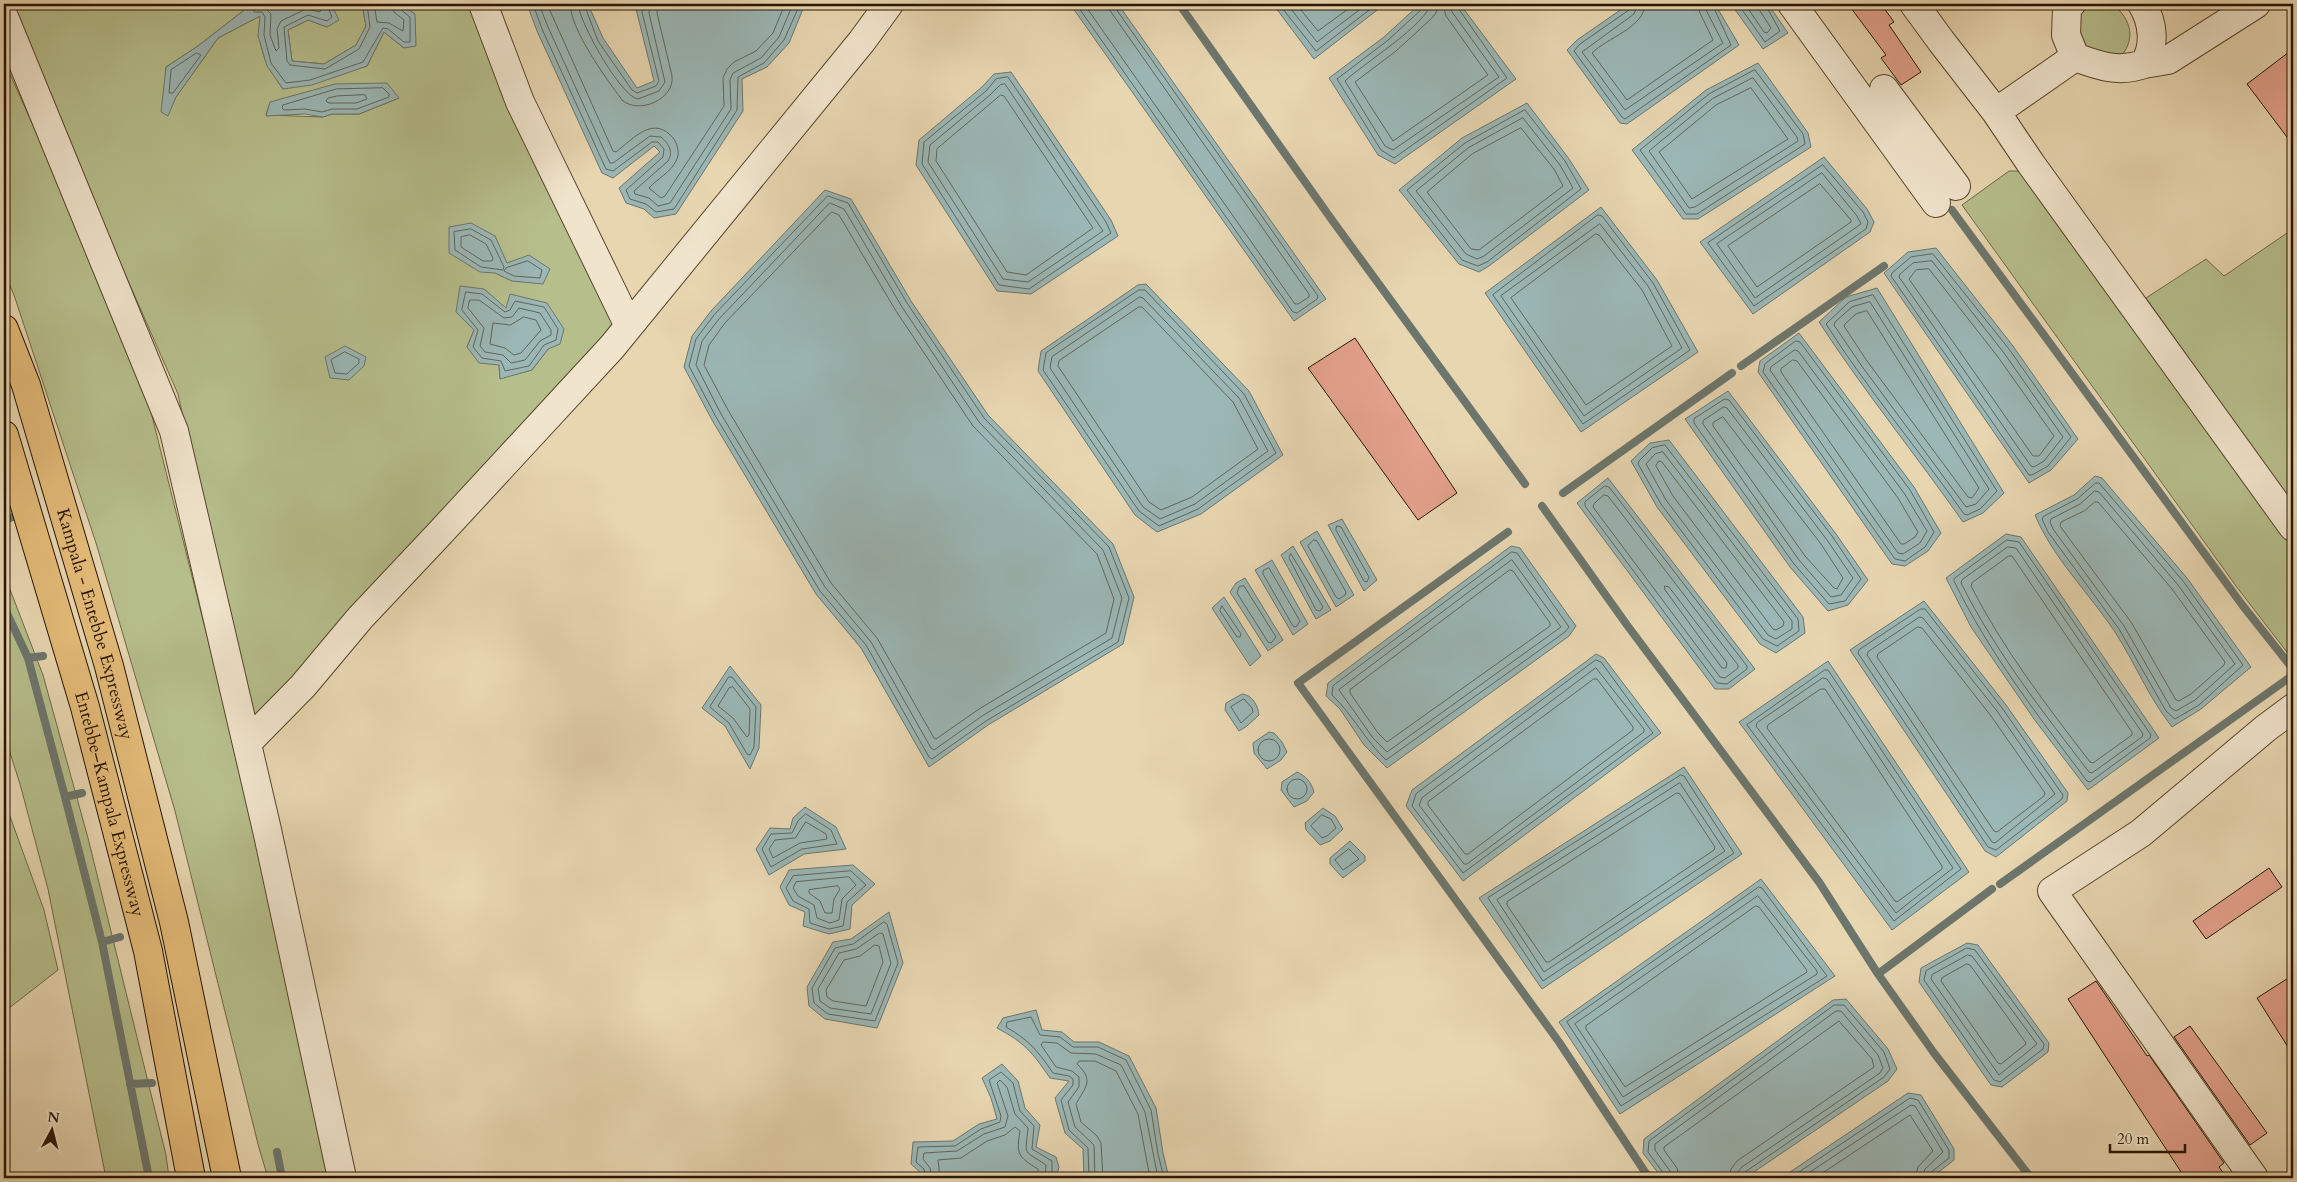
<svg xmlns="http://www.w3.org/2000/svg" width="2297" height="1182" font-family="Cardo,serif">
<rect width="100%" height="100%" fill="#e8d6b1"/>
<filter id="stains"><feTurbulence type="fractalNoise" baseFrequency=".004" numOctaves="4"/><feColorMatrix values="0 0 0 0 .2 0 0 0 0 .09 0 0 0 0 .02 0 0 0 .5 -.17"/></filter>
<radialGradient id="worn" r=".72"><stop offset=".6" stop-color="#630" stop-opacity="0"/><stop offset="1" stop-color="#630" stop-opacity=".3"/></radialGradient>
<!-- green -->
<path fill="#b6be8c" stroke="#6e6a46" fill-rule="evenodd" d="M 11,4 L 252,4 L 198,46 L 166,67 L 176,97 L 218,38 L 260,16 C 257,48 265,63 283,89 L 367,66 L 384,32 L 404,48 L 415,14 L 400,4 L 468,4 L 502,94 L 620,323 L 260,720 L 254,715 L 231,639 L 178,394 L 65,138 ZM 399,98 L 359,114 L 332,114 L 323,117 L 266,115 L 270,102 L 280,101 ZM 495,236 L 512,281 L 495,273 ZM 484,289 L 548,349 L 532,370 L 500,378 L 499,365 L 467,347 L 474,330 Z
M 331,4 L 362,4 L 366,26 L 356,45 L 324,64 L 292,61 L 288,30 L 308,20 L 327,27 L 338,20 Z
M 2082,4 L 2112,4 C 2132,19 2137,41 2118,59 L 2081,47 L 2077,6 Z
M 4,61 L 42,145 L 151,412 L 242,776 L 328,1178 L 268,1178 L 259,1148 L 175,811 L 96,543 L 15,298 L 4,270 Z
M 2009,171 L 2021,171 L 2293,537 L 2293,660 L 2236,586 L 1962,205 Z
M 2293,229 L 2293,504 L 2146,298 L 2206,259 L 2224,276 Z
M 4,574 L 43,675 L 88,838 L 166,1155 L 169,1178 L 106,1178 L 48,889 L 20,784 L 4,734 Z
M 4,800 L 44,910 L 58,970 L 4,1012 Z"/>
<!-- water -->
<path fill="#9bb7b6" stroke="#6d766d" d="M 252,4 L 331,4 L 339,20 L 327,27 L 308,20 L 288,30 L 292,61 L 324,64 L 356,45 L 366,26 L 362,4 L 400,4 L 415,14 L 416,46 L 404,48 L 384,32 L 367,66 L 312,85 L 283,89 L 267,66 L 258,36 L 260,16 L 218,38 L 176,97 L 168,116 L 161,112 L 166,67 L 198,46 Z
M 527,4 L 588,4 L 603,38 L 637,88 L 654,81 L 636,9 L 642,4 L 805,4 L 789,43 L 767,67 L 742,79 L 743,111 L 676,214 L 654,218 L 644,209 L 626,203 L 619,188 L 660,152 L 654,146 L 613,178 L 602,173 L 537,31 Z
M 1070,4 L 1118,4 L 1326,299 L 1294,321 Z
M 1273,4 L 1385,4 L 1314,59 Z
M 1420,4 L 1460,4 L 1516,79 L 1395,164 L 1378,155 L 1329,78 L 1384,37 Z
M 1629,4 L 1715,4 L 1739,45 L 1627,124 L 1620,123 L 1567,50 L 1577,40 Z
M 1731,4 L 1768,4 L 1788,33 L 1763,49 Z
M 1758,63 L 1808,133 L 1811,147 L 1698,219 L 1683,219 L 1632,150 L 1706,90 Z
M 1011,72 L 1111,220 L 1118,236 L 1031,294 L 997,291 L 916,165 L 919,140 L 982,87 L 994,74 Z
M 387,83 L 399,98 L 359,114 L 332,114 L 323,117 L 305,114 L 266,116 L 270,102 L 335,84 Z
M 1527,103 L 1569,159 L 1589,190 L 1489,266 L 1479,272 L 1459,264 L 1399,190 L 1462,138 Z
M 1824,157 L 1867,209 L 1874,222 L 1870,232 L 1753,314 L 1700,242 Z
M 825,190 L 851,199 L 911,301 L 988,415 L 1113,544 L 1134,597 L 1123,644 L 988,725 L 929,767 L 861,648 L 816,594 L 712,420 L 684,367 L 692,336 L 711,311 Z
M 1601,207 L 1657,280 L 1698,352 L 1581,432 L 1485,293 Z
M 471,223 L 495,236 L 507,263 L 529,255 L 550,269 L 543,284 L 512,281 L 495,273 L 480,272 L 449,253 L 449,227 Z
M 1936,248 L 2013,346 L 2078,439 L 2051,470 L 2029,483 L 1884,273 L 1908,252 Z
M 1146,284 L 1249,391 L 1283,455 L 1201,514 L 1157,532 L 1135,515 L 1038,371 L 1041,351 L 1138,285 Z
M 460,286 L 484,289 L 506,308 L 510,294 L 547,303 L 564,329 L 560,344 L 548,349 L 532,370 L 500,379 L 499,365 L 479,363 L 467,347 L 474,330 L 456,312 Z
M 1877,288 L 2004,493 L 1983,513 L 1963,522 C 1916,455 1864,391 1819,322 L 1846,297 Z
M 1799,333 L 1914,487 L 1941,533 L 1928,551 L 1905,566 L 1892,564 L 1758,372 L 1760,361 Z
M 345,346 L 366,357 L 364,366 L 349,380 L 330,378 L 325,357 Z
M 1728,391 L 1836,534 L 1868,580 L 1848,605 L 1828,611 L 1790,567 L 1685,419 Z
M 1669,440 L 1803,617 L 1805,633 L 1776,653 L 1760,644 L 1657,507 L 1631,461 L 1650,443 Z
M 2095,476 L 2102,478 L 2187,578 L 2251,667 L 2201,709 L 2172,727 C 2149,698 2135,663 2115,632 C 2089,593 2053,558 2035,515 L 2074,495 Z
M 1608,478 L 1755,669 L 1729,689 L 1715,689 L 1577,503 Z
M 1342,519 L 1377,580 L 1364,591 L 1328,525 Z
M 1317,531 L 1354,595 L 1336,607 L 1300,542 Z
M 2006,534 L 2021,537 L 2159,738 L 2088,790 L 2034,719 L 1971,627 L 1946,578 Z
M 1293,546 L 1331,610 L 1316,619 L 1281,555 Z
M 1511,546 L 1520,548 L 1576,626 L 1569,636 L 1387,768 L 1364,745 L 1340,709 L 1326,696 L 1328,683 Z
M 1272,560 L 1308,624 L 1293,635 L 1255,570 Z
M 1245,578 L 1283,640 L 1268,651 L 1230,592 L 1236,583 Z
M 1224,597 L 1261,656 L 1250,666 L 1212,608 Z
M 1924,601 L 2006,705 L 2068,793 L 2067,801 L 1996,857 L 1985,851 L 1850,650 Z
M 1596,654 L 1604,658 L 1661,733 L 1463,881 L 1406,806 L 1412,790 Z
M 1828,661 L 1969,872 L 1892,930 L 1739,722 Z
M 730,666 L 761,705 L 759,748 L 750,769 L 725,726 L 702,708 Z
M 1242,694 C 1252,695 1258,705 1259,715 L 1247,726 L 1239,731 L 1225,710 L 1226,703 Z
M 1269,732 L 1274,733 L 1282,742 L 1287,752 L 1281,760 L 1267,769 L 1254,753 L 1253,743 Z
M 1684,767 L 1742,854 L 1542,989 L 1479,898 Z
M 1297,772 C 1306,776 1311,782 1314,792 L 1307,801 L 1294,807 L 1281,790 L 1282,782 Z
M 805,807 L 836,827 L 846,849 L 804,854 L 769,875 L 756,849 L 770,828 L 790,829 L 793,818 Z
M 1323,808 L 1335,816 L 1343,829 L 1330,841 L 1320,845 L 1306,830 L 1305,823 Z
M 1350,841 L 1365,856 L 1365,861 L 1343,878 L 1330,864 L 1330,858 Z
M 853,865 L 875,884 L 852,905 L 850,929 L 829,934 L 803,926 L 805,912 L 789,905 L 780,887 L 789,870 Z
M 1761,879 L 1835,976 L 1620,1114 L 1559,1022 Z
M 889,912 L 903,963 L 877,1028 L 825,1019 L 809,1006 L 807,987 L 833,942 L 851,939 Z
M 1967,943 L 1978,945 L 2049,1043 L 2048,1052 L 2002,1087 L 1991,1085 L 1919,982 L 1921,968 Z
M 1846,999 L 1888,1049 L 1897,1069 L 1888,1081 L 1745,1178 L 1662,1178 L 1643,1153 L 1644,1139 L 1833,1000 Z
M 1036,1010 L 1042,1030 L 1062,1032 L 1074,1042 L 1099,1042 L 1129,1056 L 1156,1108 L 1163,1153 L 1169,1178 L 1084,1178 L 1083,1149 L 1065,1133 L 1055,1098 L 1069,1081 L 1050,1078 C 1032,1052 1025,1043 997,1028 L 1003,1018 Z
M 1002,1064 L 1018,1081 L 1025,1108 L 1040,1125 L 1036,1147 L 1056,1157 L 1059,1167 L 1056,1178 L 921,1178 L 920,1172 L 911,1164 L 913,1142 L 953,1141 L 979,1124 L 997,1119 L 991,1098 L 982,1078 Z
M 1908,1093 L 1921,1095 L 1954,1149 L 1954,1160 L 1931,1178 L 1781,1178 Z"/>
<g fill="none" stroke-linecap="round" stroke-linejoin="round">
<!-- shore -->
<path stroke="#61665b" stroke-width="1" d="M 254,4 L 254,12 L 262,12 L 265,17 L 264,35 L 271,63 L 286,83 L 310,80 L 363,62 L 383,28 L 388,29 L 404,42 L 410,42 L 410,17 L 400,9 L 398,4
M 261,4 L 271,14 L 270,35 L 276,51 L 279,48 L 277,29 L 281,21 L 306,9 L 320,12 L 321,4
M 327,4 L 332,17 L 327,21 L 308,15 L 284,27 L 287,61 L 290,65 L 325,69 L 359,49 L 370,27 L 367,4
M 374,4 L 377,22 L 389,23 L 403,31 L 404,20 L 394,12 L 392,4
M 533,4 L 542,29 L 606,169 L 613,171 L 652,142 L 658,142 L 664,149 L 663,157 L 626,190 L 630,199 L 646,204 L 656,212 L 674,209 L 737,110 L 738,77 L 764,63 L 784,40 L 800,4
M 539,4 L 548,27 L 610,163 L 613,163 L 650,136 L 661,137 C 668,143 674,151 668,161 L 634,191 L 635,194 L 649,198 L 658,206 L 670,203 L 731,109 L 730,80 L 733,73 L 761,58 L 779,37 L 793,4
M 547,4 L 613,151 L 616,152 C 634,138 654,114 674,139 C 678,146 680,154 676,161 C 671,172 657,179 649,188 L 661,198 L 665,196 L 724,106 L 723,78 L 727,69 L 734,62 L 756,51 L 773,33 L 785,4
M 570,4 C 571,31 606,78 622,100 C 639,115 675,99 672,76 L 657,13 L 658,4
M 578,4 C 579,22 621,97 638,99 L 659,91 L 665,82 L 649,13 L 651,4
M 584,4 L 598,41 L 632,90 L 637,93 L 656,86 L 659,81 L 642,12 L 645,4
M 1076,4 L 1293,312 L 1297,313 L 1317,299 L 1318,296 L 1116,9 L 1115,4
M 1084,4 L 1295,304 L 1298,304 L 1309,297 L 1309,294 L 1111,12 L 1108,4
M 1279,4 L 1316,51 L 1377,4
M 1287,4 L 1317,42 L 1367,4
M 1296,4 L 1318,31 L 1355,4
M 1423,4 L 1422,9 L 1387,41 L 1337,79 L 1381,150 L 1394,158 L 1507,78 L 1458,8 L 1457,4
M 1430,4 C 1428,24 1361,65 1345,81 L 1385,146 L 1393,150 L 1499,77 L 1452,12 L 1450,4
M 1437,4 L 1436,13 L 1431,19 L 1396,51 L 1355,82 L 1393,141 L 1488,75 L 1446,16 L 1443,4
M 1631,4 L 1629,10 L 1580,44 L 1574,51 L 1622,117 L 1625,119 L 1731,45 L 1712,4
M 1638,4 L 1634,14 L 1582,52 L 1625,110 L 1723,43 L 1706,10 L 1705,4
M 1645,4 C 1645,27 1607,38 1592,53 L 1627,100 L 1713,40 L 1700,13 L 1698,4
M 1738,4 L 1765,42 L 1780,31 L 1765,4
M 1745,4 L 1764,32 L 1767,33 L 1771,28 L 1760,11 L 1758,4
M 197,53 L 201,55 L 173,93 L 169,93 L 171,70 Z
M 1755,70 L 1803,134 L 1805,144 L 1697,214 L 1686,214 L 1640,150 L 1709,94 Z
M 1008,77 L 1106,222 L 1111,233 L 1029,289 L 999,285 L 922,164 L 924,142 L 986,91 L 996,79 Z
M 1753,78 L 1797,137 L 1798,141 L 1695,207 L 1689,208 L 1649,151 L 1712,99 Z
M 1005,84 L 1103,231 L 1028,282 L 1003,279 L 928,162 L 930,145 L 990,95 L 1000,85 Z
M 383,88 L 389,94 L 389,97 L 357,109 L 332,109 L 322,112 L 305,109 L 284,110 L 282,108 L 283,105 L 336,89 Z
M 1751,88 L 1788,139 L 1692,199 L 1659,152 L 1716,105 Z
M 365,95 L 367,99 L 356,103 L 329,103 L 326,101 L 328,98 L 337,96 Z
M 1001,95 L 1004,96 L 1093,228 L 1026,275 L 1007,272 L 936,161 L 937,149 Z
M 1525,110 L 1565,161 L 1581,189 L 1487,262 L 1478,266 L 1462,260 L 1407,190 L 1465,143 Z
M 1523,118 L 1560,165 L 1573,188 L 1484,256 L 1477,259 L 1466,254 L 1416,191 L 1468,148 Z
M 1521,128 L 1554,169 L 1563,186 L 1479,250 L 1471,249 L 1427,192 L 1472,154 Z
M 1823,165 L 1863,212 L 1868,222 L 1866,229 L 1754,306 L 1708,243 Z
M 1822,173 L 1857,216 L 1861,224 L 1755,298 L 1717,244 Z
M 1820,184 L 1851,220 L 1851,222 L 1757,287 L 1728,246 Z
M 828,196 L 848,203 L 907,303 L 984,418 L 1109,547 L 1129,598 L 1118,642 L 986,721 L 932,759 L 929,757 L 866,645 L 820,591 L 716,417 L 689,366 L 696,339 L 714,315 Z
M 830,203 L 844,209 L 902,307 L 979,422 L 1103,550 L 1122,598 L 1112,638 L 982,716 L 934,750 L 931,748 L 871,642 L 825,587 L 721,414 L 696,365 L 702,341 L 719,319 Z
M 832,212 L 839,215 L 896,311 L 973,426 L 1097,554 L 1114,599 L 1106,633 L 979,709 L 936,739 L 934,738 L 877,638 L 831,583 L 728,410 L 704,365 L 709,345 L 725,323 Z
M 1598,215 L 1602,216 L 1653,283 L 1690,350 L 1583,424 L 1493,295 Z
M 1600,224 L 1648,286 L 1682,348 L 1584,416 L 1501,296 Z
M 471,229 L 491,240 L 504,267 L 503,270 L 481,267 L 455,250 L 454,232 Z
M 1596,234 L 1599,235 L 1642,290 L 1672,346 L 1586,405 L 1511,298 Z
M 470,235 L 486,244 L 493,258 L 492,261 L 483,261 L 461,247 L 461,237 Z
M 1933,254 L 2009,349 L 2071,437 L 2048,466 L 2032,475 L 2029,475 L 1891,276 L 1892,273 L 1911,257 Z
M 528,261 L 542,270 L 540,278 L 514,276 L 504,271 L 506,268 Z
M 1932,261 L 2004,353 L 2063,437 L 2044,461 L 2034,467 L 2031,466 L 1899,277 L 1900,274 L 1913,263 Z
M 1929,269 L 1998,357 L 2054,436 L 2039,456 L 2033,456 L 1909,279 L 1916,270 Z
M 1139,290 L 1145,290 L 1244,394 L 1276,453 L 1198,509 L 1159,526 L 1139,511 L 1043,370 L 1046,353 Z
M 466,292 L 482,294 L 505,312 L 510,310 L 515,301 L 544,307 L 558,329 L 556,340 L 544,345 L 529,366 L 505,371 L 501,361 L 482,358 L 473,347 L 478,330 L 462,310 Z
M 1873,295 L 1997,491 L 1980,509 L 1967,515 L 1964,514 C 1919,450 1868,390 1826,324 L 1849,302 Z
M 1140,297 L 1143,298 L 1239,398 L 1268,451 L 1195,504 L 1160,519 L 1143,507 L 1050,368 L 1052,357 Z
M 470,300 L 479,300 L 504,318 L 512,317 L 519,308 L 540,313 L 551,330 L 551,335 L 540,341 L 525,360 L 511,363 L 503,355 L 485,352 L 480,346 L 484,328 L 468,308 Z
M 1870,302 L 1989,489 L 1976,504 L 1966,507 L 1861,365 L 1834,325 L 1835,322 L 1852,307 Z
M 1139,307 L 1142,307 L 1233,402 L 1258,449 L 1192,497 L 1161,510 L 1149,502 L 1058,366 L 1059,361 Z
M 1867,311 L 1979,488 L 1972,498 L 1968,497 L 1867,361 L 1844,326 L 1845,324 L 1856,314 Z
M 524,317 L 536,320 L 541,330 L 521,353 L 514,355 L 505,348 L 490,344 L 493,323 L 510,325 Z
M 1796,341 L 1800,342 L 1910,490 L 1934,532 L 1925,547 L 1905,561 L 1895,559 L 1763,372 L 1765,364 Z
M 1795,350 L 1798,351 L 1904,493 L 1927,531 L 1920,543 L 1903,554 L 1898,553 L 1770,370 L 1771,367 Z
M 345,352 L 359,359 L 359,363 L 347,374 L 335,373 L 331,360 Z
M 1793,360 L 1797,361 L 1898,498 L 1918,532 L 1915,537 L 1904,544 L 1901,544 L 1781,372 L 1781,369 Z
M 1725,399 L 1729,400 L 1832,536 L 1861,579 L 1845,601 L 1829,604 L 1794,564 L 1694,423 L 1694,419 Z
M 1724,407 L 1727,408 L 1827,540 L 1853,578 L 1841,595 L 1831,597 L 1799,560 L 1703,424 L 1703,421 Z
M 1723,417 L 1821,544 L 1843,578 L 1837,589 L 1834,588 L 1805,556 L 1713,426 L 1713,423 Z
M 1665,445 L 1798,619 L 1799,631 L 1777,646 L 1763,639 L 1661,504 L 1638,464 L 1639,461 L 1652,448 Z
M 1663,452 L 1792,621 L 1792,629 L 1776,639 L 1768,635 L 1666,500 L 1646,464 L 1655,454 Z
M 1659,461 L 1662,462 L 1784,622 L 1783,626 L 1776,630 L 1773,629 L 1673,496 L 1656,466 Z
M 2096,483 L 2099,483 L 2183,581 L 2243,665 L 2199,705 L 2175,719 L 2166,711 L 2119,629 L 2048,532 L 2042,519 L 2044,516 L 2077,499 Z
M 1605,486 L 1609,487 L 1747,666 L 1747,669 L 1727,684 L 1717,683 L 1585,506 L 1585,502 Z
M 2095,491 L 2099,492 L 2178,585 L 2235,664 L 2195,700 L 2176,711 L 2171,708 L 2124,626 L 2053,529 L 2050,522 L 2051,519 L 2080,504 Z
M 1604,495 L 1608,496 L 1738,665 L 1738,668 L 1725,678 L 1720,677 L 1593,507 L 1594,504 Z
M 2095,502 L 2098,502 L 2172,589 L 2225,662 L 2224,665 L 2191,694 L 2179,701 L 2176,700 L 2131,622 L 2060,526 L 2061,522 L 2084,511 Z
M 1337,526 L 1341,527 L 1369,577 L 1367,582 L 1364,581 L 1336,530 Z
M 1314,540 L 1317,541 L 1346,592 L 1345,595 L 1339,599 L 1336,597 L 1308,546 Z
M 2007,540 L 2019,542 L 2151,735 L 2150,738 L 2090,782 L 2087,781 C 2039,717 1989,653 1954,581 L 1954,579 Z
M 2008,547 L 2016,548 L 2143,734 L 2142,737 L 2092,773 L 2089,772 C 2043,712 1995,651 1961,583 L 1962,580 Z
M 1512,552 L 1517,553 L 1569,627 L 1565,632 L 1386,760 C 1365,740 1353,715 1332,695 L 1333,686 Z
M 1291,554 L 1323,607 L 1320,611 L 1316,610 L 1289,558 Z
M 2009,556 L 2012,556 L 2132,732 L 2132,735 L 2093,763 L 2090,762 C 2047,706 2003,649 1971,586 L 1972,583 Z
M 1512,560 L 1561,627 L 1387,752 L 1373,738 L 1339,690 Z
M 1269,568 L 1300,621 L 1296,627 L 1293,626 L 1263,574 L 1263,571 Z
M 1510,570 L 1513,571 L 1550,623 L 1550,626 L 1387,742 L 1378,733 L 1350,693 L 1350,690 Z
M 1244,586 L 1276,637 L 1271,643 L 1268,642 L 1237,593 L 1239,587 Z
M 1665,586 L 1669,587 L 1727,663 L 1726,668 L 1722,668 L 1665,590 Z
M 1222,606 L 1241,634 L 1240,637 L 1237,637 L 1220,611 Z
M 1921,609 L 1925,609 L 2002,708 L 2063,795 L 2062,799 L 1996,850 L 1988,847 L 1858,653 L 1859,650 Z
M 1920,617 L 1923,618 L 1997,711 L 2055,794 L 1995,843 L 1992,842 L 1867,655 L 1868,652 Z
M 1918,627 L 1922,628 L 1991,716 L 2045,793 L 2044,796 L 1997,832 L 1994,831 L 1877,657 L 1878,654 Z
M 1596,660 L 1601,662 L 1653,733 L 1463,873 L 1412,806 L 1416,794 Z
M 1596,668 L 1644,729 L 1644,732 L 1467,864 L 1464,864 L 1419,805 L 1422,798 Z
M 1825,670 L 1828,670 L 1961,869 L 1894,921 L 1747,725 Z
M 729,677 L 732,677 L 756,707 L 754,747 L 750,755 L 747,754 L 729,723 L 710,707 Z
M 1823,678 L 1827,679 L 1953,868 L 1896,913 L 1756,726 L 1757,723 Z
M 1594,679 L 1597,679 L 1633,727 L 1633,730 L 1468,854 L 1465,854 L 1428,805 L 1428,802 Z
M 733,687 L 750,709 L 749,735 L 747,737 L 733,718 L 718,706 L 729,688 Z
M 1821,689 L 1825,689 L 1942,866 L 1942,869 L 1897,902 L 1895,901 L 1767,728 L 1768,725 Z
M 1244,699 L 1252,708 L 1253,712 L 1241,723 L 1231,707 Z
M1258 750a11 11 0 1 1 22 0a11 11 0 1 1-22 0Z
M 1681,775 L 1684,776 L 1734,853 L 1543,981 L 1488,898 Z
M1287 789a10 10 0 1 1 20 0a10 10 0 1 1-20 0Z
M 1680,783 L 1725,851 L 1544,972 L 1497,900 Z
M 1677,793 L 1680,794 L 1715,847 L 1714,850 L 1549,962 L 1546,962 L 1507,905 L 1507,902 Z
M 806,814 L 831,830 L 837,844 L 802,849 L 771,867 L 762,849 L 771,834 L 792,833 L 798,821 Z
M 1322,815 L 1331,819 L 1336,828 L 1327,836 L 1322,838 L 1311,826 Z
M 806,822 L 826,834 L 827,839 L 800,843 L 773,858 L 769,849 L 775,840 L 795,838 Z
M 1349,849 L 1359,859 L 1343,870 L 1335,860 Z
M 851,871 L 866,885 L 847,902 L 843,926 L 829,929 L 810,923 L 809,909 L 793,901 L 786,888 L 793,876 Z
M 849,877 L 856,885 L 842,899 L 839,920 L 830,923 L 817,918 L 814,905 L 798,896 L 793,888 L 796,882 Z
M 838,886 L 840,889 L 834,899 L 832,913 L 825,913 L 820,901 L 809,893 L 809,890 Z
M 1759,887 L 1762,888 L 1827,976 L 1621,1106 L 1567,1022 Z
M 1758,896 L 1817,971 L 1817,974 L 1623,1097 L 1575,1024 Z
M 1756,906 L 1759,907 L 1806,969 L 1807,972 L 1625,1087 L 1586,1029 L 1586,1026 Z
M 884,922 L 887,924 L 898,963 L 875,1021 L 828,1014 L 814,1003 L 812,988 L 835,948 L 853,944 Z
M 880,933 L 883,934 L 891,963 L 871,1014 L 830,1008 L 820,1001 L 818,989 L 839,953 L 856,949 Z
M 875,945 L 879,946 L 883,962 L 866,1006 L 833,1001 L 827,997 L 826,990 L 844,960 L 860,956 Z
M 1967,948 L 1975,950 L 2044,1044 L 2043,1049 L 2000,1082 L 1994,1080 L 1924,980 L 1926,971 Z
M 1968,955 L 1972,956 L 2037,1044 L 1999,1075 L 1931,979 L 1932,975 Z
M 1967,964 L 1970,965 L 2026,1043 L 2025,1045 L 2001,1064 L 1998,1063 L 1941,981 L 1942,978 Z
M 926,1178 L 924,1169 L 916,1162 L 918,1147 L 955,1146 L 981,1129 L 1000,1122 L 1001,1116 L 989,1080 L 1001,1072 L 1013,1083 L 1020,1111 L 1034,1126 L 1032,1149 L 1052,1161 L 1052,1178
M 932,1178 L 930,1168 L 923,1159 L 924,1153 L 957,1151 L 984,1134 L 1005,1127 L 1008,1116 L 997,1083 L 1000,1080 L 1007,1087 L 1015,1114 L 1028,1128 C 1025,1158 1023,1149 1046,1165 L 1045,1178
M 940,1178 L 938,1160 L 961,1158 L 987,1141 L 1005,1135 L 1015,1127 L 1020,1131 C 1016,1154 1018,1157 1038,1169 L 1038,1178
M 1089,1178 L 1088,1148 L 1069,1130 L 1061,1100 L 1073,1085 L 1073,1079 L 1069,1076 L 1053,1073 C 1038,1051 1029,1040 1006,1027 L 1007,1022 L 1031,1017 L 1040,1035 L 1060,1037 L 1073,1047 L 1098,1047 L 1126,1060 L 1151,1110 L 1158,1154 L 1164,1178
M 1095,1178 L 1094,1145 L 1075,1127 L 1068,1102 L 1079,1087 L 1079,1077 L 1072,1071 L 1056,1067 L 1041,1045 L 1043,1042 L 1057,1043 L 1071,1053 L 1096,1054 L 1121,1065 L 1145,1112 L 1158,1178
M 1103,1178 L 1101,1143 L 1097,1136 L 1081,1122 L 1076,1104 C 1085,1087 1095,1081 1077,1064 L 1079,1061 L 1095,1061 L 1116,1071 L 1138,1114 L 1150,1178
M 1665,1178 L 1664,1174 L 1648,1152 L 1649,1141 L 1834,1005 L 1844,1005 L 1884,1052 L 1890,1069 L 1884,1077 L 1745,1172 L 1743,1178
M 1672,1178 L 1670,1171 L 1655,1150 L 1655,1144 L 1836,1011 L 1841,1011 L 1878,1055 L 1883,1068 L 1880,1073 L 1742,1167 L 1738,1172 L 1737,1178
M 1679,1178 L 1677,1168 L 1664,1150 L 1664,1147 L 1839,1021 L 1872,1059 L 1874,1067 L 1737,1161 L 1731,1169 L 1729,1178
M 1790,1178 L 1910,1098 L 1918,1100 L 1949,1150 L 1949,1158 L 1930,1173 L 1929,1178
M 1801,1178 L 1911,1105 L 1915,1106 L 1943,1152 L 1925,1169 L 1922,1178
M 1815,1178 L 1910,1115 L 1933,1151 L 1918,1167 L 1915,1178"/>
<!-- stream -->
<path stroke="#6d766d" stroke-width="8" d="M 1179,4 L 1332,220 L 1525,484
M 1952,210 L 2243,606 L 2293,669
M 1741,366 L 1884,266
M 1563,493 L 1732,373
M 1542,506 L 1627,625 L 1819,882 L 1878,974 L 1934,1053 L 2031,1178
M 4,520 L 16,516
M 1508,532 L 1298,683 L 1559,1042 L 1649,1178
M 4,607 L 28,658 L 65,797 L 102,942 L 149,1178
M 28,658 L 43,656
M 65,797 L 82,793
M 2000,884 L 2293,675
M 102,942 L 120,937
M 1878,974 L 1992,889
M 130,1084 L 152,1083
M 277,1152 L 282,1178"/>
</g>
<!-- building -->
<path fill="#e4a18c" stroke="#271500" d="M 1848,4 L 1881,4 L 1894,22 L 1889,25 L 1921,72 L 1901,85 L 1881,58 L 1886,55 Z
M 2293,49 L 2293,145 L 2247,84 Z
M 1355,338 L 1457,493 L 1418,520 L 1308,368 Z
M 2269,868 L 2282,887 L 2206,939 L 2193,921 Z
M 2293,975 L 2293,1055 L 2257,998 Z
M 2096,981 L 2147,1056 L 2149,1055 L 2224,1163 L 2219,1167 L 2227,1178 L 2185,1178 L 2068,999 Z
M 2190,1026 L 2267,1133 L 2250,1145 L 2174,1037 Z"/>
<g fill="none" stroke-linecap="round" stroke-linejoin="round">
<defs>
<path id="minor" d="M 483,4 L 520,102 L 629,326
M 1792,4 L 1936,203
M 1914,4 L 1941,41 L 1996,112 L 2031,164 L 2293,527
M 2071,4 L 2067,7 L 2066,35 L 2075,57 C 2099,66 2119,73 2144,64 C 2156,46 2153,22 2142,4
M 4,17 L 174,431 L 267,830 L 342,1178
M 2144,64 L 2168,60 L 2256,4
M 1884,89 L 1956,186
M 1996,112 L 2075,57
M 247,743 L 303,686 L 360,618 L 441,532 L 612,347 L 862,41 L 889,4
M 2254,1178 L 2052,891 L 2141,833 L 2266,728 L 2293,708"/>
<g id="highway">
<path id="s1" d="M 4,329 L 26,385 L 109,666 L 174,922 L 227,1178"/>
<path id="s2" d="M 4,435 L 85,707 L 148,951 L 191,1178"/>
</g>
</defs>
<!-- minor casing -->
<use href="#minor" stroke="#57452c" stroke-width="30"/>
<!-- highway casing -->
<use href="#highway" stroke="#271500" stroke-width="30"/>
<!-- minor -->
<use href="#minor" stroke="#f0e4cc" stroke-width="28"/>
<!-- highway -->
<use href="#highway" stroke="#e4bb78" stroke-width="28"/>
</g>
<g text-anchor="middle" stroke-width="5" stroke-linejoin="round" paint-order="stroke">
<!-- street labels -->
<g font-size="18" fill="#271500" stroke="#f0e4cc">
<text dy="6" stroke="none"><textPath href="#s1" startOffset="309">Kampala - Entebbe Expressway</textPath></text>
<text dy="6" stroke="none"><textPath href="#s2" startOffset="384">Entebbe–Kampala Expressway</textPath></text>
</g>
</g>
<!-- margin -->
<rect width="2297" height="1182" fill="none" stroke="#e8d6b1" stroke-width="20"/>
<rect x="5" y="5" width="2287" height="1172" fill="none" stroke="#271500" stroke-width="2.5"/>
<rect x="10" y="10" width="2277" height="1162" fill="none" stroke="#271500"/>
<!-- north arrow -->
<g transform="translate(52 1130) rotate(7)" stroke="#f0e4cc" stroke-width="4" paint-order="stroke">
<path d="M0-4L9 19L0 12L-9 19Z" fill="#271500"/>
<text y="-8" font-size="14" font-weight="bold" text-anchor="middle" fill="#271500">N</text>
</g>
<!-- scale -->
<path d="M2110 1144v8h75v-8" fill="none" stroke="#271500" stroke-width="2.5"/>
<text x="2117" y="1144" font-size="15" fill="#271500" stroke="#f0e4cc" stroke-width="4" paint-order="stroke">20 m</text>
<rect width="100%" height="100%" filter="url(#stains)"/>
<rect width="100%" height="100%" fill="url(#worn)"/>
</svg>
